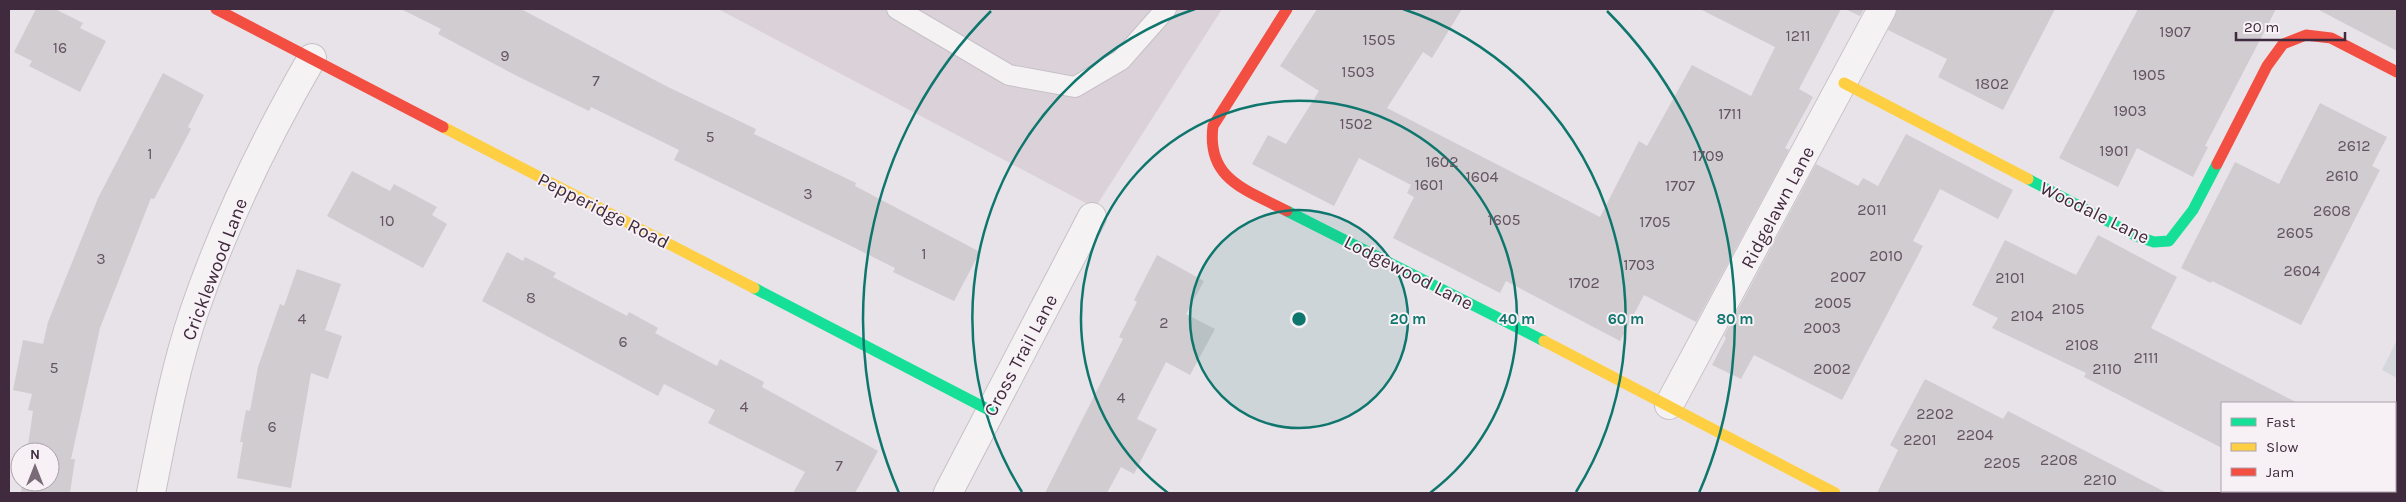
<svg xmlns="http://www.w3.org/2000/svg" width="2406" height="502" font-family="Karla,sans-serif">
<rect width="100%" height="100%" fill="#e8e3e8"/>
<!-- built -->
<path fill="#dbd2d9" d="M 718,9 L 1222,9 L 1095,208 Z"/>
<!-- green -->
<path fill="#d4d8dc" d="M 2397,340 L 2397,378 L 2382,370 Z"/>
<!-- building -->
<path fill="#d0ccd0" d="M 36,9 L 55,9 L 83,23 L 80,28 L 106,41 L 80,92 L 29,66 L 32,61 L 14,52 Z
M 401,9 L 521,9 L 666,86 L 756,129 L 754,134 L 856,183 L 855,186 L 980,252 L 954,301 L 893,272 L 895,268 L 847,244 L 674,160 L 679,150 L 591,107 L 589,111 L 519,77 L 438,34 L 441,29 Z
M 1317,9 L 1462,9 L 1432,58 L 1423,52 L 1387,108 L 1600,217 L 1639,141 L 1647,146 L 1692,65 L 1751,96 L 1775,47 L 1700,9 L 1841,9 L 1799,89 L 1813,97 L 1785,148 L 1789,150 L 1696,322 L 1644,295 L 1620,341 L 1506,281 L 1500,293 L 1393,238 L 1414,197 L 1407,193 L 1411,185 L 1359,158 L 1334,206 L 1252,164 L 1268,135 L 1286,144 L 1319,91 L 1280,66 Z
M 1845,9 L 1864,9 L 1860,16 Z
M 1898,9 L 2055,9 L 2003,110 L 1938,77 L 1947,59 L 1888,30 Z
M 2138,9 L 2276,9 L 2205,146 L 2208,147 L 2193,177 L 2137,148 L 2118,187 L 2059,158 Z
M 2317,9 L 2397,9 L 2397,51 Z
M 163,73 L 204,95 L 188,127 L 191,129 L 154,199 L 151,198 L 100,328 L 71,459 L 75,459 L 70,493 L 21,493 L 22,482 L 50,482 L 50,452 L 27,452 L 33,411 L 28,410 L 32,394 L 13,390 L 23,340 L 43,344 L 48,322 L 98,198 Z
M 2320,103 L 2387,137 L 2372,166 L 2380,170 L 2301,325 L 2212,281 L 2211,283 L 2181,268 L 2235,162 L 2279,184 Z
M 1906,134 L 2013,190 L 1998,219 L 1940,189 L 1913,241 L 1923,246 L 1842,400 L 1754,355 L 1741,379 L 1712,365 L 1726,338 L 1724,336 L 1816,164 L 1858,186 L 1863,178 L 1878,186 Z
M 352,171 L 390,191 L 394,184 L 437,207 L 432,215 L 447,224 L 423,268 L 327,216 Z
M 2098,235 L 2177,277 L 2151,328 L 2298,403 L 2222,403 L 2222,448 L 2084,377 L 2086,373 L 1992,328 L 1998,318 L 1972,305 L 2005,240 L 2076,275 Z
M 507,252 L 523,261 L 525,257 L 556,273 L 553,277 L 627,316 L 629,312 L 658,328 L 655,333 L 717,366 L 720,359 L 764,382 L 762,387 L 878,451 L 855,493 L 793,493 L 805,472 L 708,423 L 715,410 L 664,384 L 658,396 L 482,301 Z
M 1157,255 L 1204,281 L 1186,314 L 1215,329 L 1190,375 L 1166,362 L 1137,419 L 1157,429 L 1134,474 L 1121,467 L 1107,493 L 1045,493 L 1123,339 L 1119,337 L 1137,302 L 1134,300 Z
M 297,269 L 341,284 L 325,330 L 342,336 L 328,379 L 311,373 L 291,488 L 237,478 L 243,442 L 240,442 L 246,410 L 250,411 L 258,367 L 280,304 L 284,306 Z
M 1925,379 L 2003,419 L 2008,411 L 2167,493 L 1877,493 L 1898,450 L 1890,445 Z"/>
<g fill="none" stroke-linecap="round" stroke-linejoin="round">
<defs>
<path id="lane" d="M 897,9 L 1009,75 L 1075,87 L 1121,60 L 1166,9"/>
<path id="street" d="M 1669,405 L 1882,9
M 151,493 C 163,433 174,371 194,312 C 224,224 265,139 312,58
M 948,493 L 1092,217"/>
</defs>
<!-- lane casing -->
<use href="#lane" stroke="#c6c1c6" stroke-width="22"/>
<!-- street casing -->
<use href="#street" stroke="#c6c1c6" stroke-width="30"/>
<!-- lane -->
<use href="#lane" stroke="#f5f2f4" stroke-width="20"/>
<!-- street -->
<use href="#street" stroke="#f5f2f4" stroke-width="28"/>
<!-- fast -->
<path stroke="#16e098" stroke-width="11" d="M 2028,179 L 2136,236 L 2154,242 L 2169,241 L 2193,210 L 2217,164
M 1287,211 L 1544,341
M 754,288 L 991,411"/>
<!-- slow -->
<path stroke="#ffcf43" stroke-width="11" d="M 1844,83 L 2028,179
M 443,127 L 754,288
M 1544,341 L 1835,493"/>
<!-- jam -->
<path stroke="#f24e42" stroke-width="11" d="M 216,9 L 443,127
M 1287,9 L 1213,126 C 1206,180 1247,190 1287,211
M 2217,164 L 2267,66 L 2283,44 L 2306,35 L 2331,38 L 2397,72"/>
</g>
<!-- distance rings -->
<circle cx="1299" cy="319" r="109" fill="#0f766e" fill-opacity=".12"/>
<g fill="none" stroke="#0f766e" stroke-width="2.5">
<circle cx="1299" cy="319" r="109"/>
<path d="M1168 493A218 218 0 1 1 1430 493"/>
<path d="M1022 492A327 327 0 0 1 1195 9M1403 9A327 327 0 0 1 1576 492"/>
<path d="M899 493A436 436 0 0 1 991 11M1607 11A436 436 0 0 1 1699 493"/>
</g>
<g text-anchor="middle" stroke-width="4" stroke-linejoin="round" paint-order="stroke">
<!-- number labels -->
<g font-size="16" fill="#645462">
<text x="2175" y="37">1907</text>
<text x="1798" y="41">1211</text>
<text x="1379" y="45">1505</text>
<text x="60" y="53">16</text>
<text x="505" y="61">9</text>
<text x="1358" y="77">1503</text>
<text x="2149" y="80">1905</text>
<text x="596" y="86">7</text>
<text x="1992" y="89">1802</text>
<text x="2130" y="116">1903</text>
<text x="1730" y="119">1711</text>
<text x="1356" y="129">1502</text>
<text x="710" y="142">5</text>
<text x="2354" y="151">2612</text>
<text x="2114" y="156">1901</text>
<text x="150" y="159">1</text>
<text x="1708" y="161">1709</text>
<text x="1442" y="167">1602</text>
<text x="2342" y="181">2610</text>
<text x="1482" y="182">1604</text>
<text x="1429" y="190">1601</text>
<text x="1680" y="191">1707</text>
<text x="808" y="199">3</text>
<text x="1872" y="215">2011</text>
<text x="2332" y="216">2608</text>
<text x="1504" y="225">1605</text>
<text x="387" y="226">10</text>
<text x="1655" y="227">1705</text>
<text x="2295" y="238">2605</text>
<text x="924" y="259">1</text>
<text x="1886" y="261">2010</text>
<text x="101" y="264">3</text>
<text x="1639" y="270">1703</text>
<text x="2302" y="276">2604</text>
<text x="1848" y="282">2007</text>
<text x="2010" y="283">2101</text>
<text x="1584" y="288">1702</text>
<text x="531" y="303">8</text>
<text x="1833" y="308">2005</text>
<text x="2068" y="314">2105</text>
<text x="2027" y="321">2104</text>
<text x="302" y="324">4</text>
<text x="1164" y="328">2</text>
<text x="1822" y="333">2003</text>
<text x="623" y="347">6</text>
<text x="2082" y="350">2108</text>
<text x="2146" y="363">2111</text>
<text x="54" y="373">5</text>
<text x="1832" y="374">2002</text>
<text x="2107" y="374">2110</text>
<text x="1121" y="403">4</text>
<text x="744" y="412">4</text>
<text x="1935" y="419">2202</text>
<text x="272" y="432">6</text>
<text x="1975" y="440">2204</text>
<text x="1920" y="445">2201</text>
<text x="2059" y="465">2208</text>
<text x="2002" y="468">2205</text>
<text x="839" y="471">7</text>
<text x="2100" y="485">2210</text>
</g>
<!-- street labels -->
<g font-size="19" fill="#3f2b3d" stroke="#f7f1f6">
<text transform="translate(1777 207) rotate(-62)" y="7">Ridgelawn Lane</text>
<text transform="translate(604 210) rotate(27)" y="7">Pepperidge Road</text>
<text transform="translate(2095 212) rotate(26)" y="7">Woodale Lane</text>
<text transform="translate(214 269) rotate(-69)" y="7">Cricklewood Lane</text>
<text transform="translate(1409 272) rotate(27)" y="7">Lodgewood Lane</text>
<text transform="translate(1020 355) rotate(-62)" y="7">Cross Trail Lane</text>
</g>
</g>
<circle cx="1299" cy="319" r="8" fill="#0f766e" stroke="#f7f1f6" stroke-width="2.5"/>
<g font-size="15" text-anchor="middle" font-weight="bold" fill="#0f766e" stroke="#f7f1f6" stroke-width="4" stroke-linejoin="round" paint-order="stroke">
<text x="1408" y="324">20 m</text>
<text x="1517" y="324">40 m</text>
<text x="1626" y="324">60 m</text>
<text x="1735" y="324">80 m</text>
</g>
<!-- border -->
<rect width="2406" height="502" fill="none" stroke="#3f2b3d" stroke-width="20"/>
<!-- legend -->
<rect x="2221" y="402" width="175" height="90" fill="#f7f1f6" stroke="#ada2ac"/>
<rect x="2231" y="418" width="25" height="8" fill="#16e098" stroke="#ada2ac"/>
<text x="2266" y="427" font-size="15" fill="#3f2b3d">Fast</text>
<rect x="2231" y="443" width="25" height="8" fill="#ffcf43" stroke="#ada2ac"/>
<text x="2266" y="452" font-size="15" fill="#3f2b3d">Slow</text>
<rect x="2231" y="468" width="25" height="8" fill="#f24e42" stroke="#ada2ac"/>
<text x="2266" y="477" font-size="15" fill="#3f2b3d">Jam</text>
<!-- north arrow -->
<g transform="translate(35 467)"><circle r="24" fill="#f7f1f6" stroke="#ada2ac"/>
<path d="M0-4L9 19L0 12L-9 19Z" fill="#7a6b79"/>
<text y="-8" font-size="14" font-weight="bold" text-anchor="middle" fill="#3f2b3d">N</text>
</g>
<!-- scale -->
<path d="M2236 32v8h109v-8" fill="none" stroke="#3f2b3d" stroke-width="2.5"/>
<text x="2244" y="32" font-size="15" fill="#3f2b3d" stroke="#f7f1f6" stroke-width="4" paint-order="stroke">20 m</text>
</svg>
